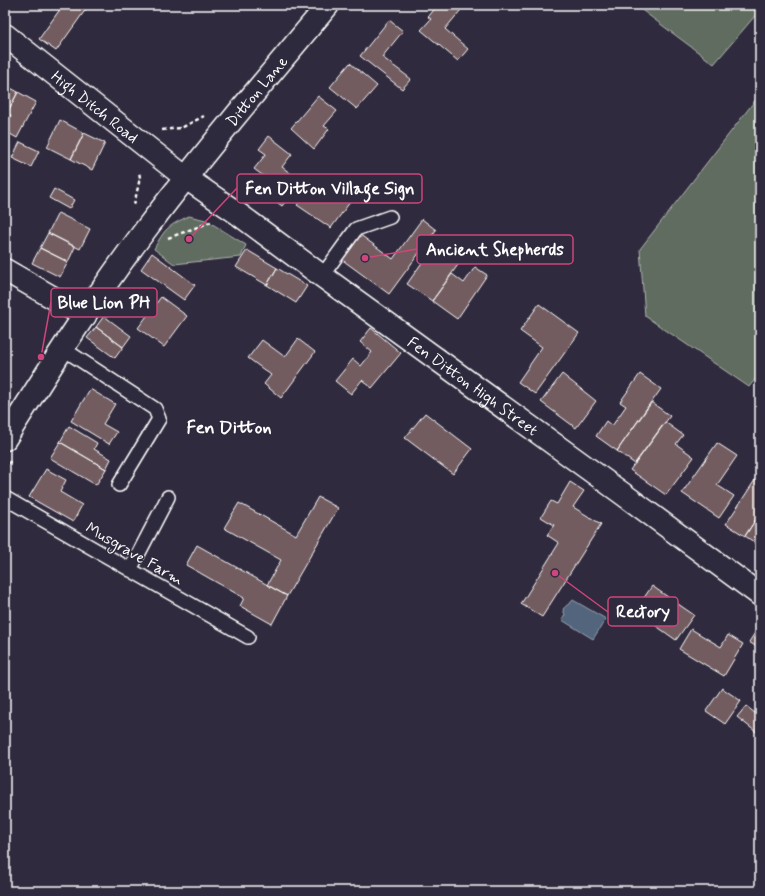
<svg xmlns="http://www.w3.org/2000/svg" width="765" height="896" font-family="Mynerve,sans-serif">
<rect width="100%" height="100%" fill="#2f2a3d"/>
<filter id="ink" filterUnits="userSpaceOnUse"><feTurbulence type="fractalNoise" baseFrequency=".025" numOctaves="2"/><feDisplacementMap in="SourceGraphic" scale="8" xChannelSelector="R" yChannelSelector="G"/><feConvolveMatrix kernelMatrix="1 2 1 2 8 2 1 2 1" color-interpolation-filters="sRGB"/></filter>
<g filter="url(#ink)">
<!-- green -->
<path fill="#606c61" stroke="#b0b6b0" d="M 635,5 L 760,5 L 760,10 L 714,64 Z
M 760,94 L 760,373 L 749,387 L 645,316 L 640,249 Z
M 189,216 L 206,220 L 246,245 L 241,257 L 174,264 L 154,249 C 165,228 168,226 189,216 Z"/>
<!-- water -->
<path fill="#52657d" stroke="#97a3b1" d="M 573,600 L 606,619 L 593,639 L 562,620 L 565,615 L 563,609 C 566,605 570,604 573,600 Z"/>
<!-- building -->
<path fill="#725c60" stroke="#fff" d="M 63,5 L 80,5 L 86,9 L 56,51 L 39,39 Z
M 438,5 L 465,5 L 445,29 L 468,49 L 458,61 L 421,30 L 431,19 L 428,17 Z
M 389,20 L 403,31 L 382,57 L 411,79 L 402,89 L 360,56 Z
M 350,63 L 377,86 L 357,109 L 330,87 Z
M 5,85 L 18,92 L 7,113 L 5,112 Z
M 18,92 L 36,102 L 17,138 L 5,131 L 5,126 L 11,115 L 7,113 Z
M 318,96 L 337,111 L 324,126 L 329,129 L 314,149 L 291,128 Z
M 60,120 L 84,133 L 71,159 L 47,147 Z
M 84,133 L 105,143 L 92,170 L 71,159 Z
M 269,136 L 292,154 L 282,167 L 301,181 L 282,206 L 265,193 L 273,183 L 254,169 L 266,154 L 259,149 Z
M 20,142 L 39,151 L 31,167 L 12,158 Z
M 316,178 L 350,202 L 331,228 L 297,205 Z
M 54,189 L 74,200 L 69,209 L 49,198 Z
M 58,213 L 90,229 L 80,249 L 48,233 Z
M 422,219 L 436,230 L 389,294 L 337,256 L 355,231 L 393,259 Z
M 48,233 L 75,247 L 68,262 L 40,248 Z
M 40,248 L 68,262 L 60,277 L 32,263 Z
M 247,250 L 277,268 L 267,285 L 236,267 Z
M 152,253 L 195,285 L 184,300 L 141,269 Z
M 447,253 L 460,262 L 432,301 L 407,284 L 428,254 L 441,263 Z
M 475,267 L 487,275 L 457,319 L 432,301 L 452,274 L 464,283 Z
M 277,268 L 307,286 L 296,303 L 267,285 Z
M 161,297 L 187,316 L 164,347 L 138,328 Z
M 539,304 L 579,333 L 535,394 L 518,382 L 542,347 L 520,331 Z
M 104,316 L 131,336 L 123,347 L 96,327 Z
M 96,327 L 123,347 L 115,358 L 87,338 Z
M 371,328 L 401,353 L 372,388 L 362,380 L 351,394 L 335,381 L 353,359 L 361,366 L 372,352 L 360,342 Z
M 298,339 L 315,352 L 281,398 L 264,384 L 271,375 L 248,358 L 262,340 L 285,357 Z
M 562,374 L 596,401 L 576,428 L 541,402 Z
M 640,374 L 661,389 L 617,451 L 596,436 L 606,421 L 612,426 L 626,406 L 620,402 Z
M 90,389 L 115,404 L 103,424 L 117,432 L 109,444 L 71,421 Z
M 651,402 L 670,416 L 635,464 L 617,451 Z
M 425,413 L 472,449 L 453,474 L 405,438 Z
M 665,422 L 683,435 L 676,444 L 694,457 L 666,495 L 630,470 Z
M 69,426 L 97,443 L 94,449 L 111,459 L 106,469 L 60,442 Z
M 60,442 L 106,469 L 96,485 L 50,458 Z
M 717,443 L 737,456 L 717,485 L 734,496 L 719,518 L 682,493 Z
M 46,469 L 66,480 L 60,492 L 82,505 L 73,522 L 29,497 Z
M 759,474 L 760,513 L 745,536 L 726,524 Z
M 570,482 L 584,491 L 573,507 L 601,524 L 542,617 L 521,604 L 559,543 L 547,535 L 554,525 L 541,517 L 551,501 L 557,504 Z
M 318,497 L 338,508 L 287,596 L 267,585 L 281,560 L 224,528 L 239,503 L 296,535 Z
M 760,513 L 760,546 L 745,536 Z
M 197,545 L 287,596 L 272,624 L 240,606 L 244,598 L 186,565 Z
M 652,586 L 694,615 L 676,640 L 635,611 Z
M 760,625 L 760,649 L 749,642 Z
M 691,629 L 721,647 L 728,635 L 743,644 L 724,676 L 679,649 Z
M 722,688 L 741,701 L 725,724 L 706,711 Z
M 746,706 L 760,717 L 760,735 L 737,717 Z"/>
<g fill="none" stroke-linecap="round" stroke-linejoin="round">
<defs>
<path id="service" d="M 322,276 L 356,229 L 390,217
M 62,348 L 155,409 L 159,419 L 119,485
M 5,498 L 248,637
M 130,570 L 168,497"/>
<g id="minor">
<path id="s1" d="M 5,35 L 186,178 L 237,213 L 322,276 L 623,494 L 760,595"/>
<path d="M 5,270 L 85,316"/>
</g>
<g id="secondary">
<path id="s2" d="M 5,439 C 49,369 93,299 143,233 C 202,155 265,80 328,5"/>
</g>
</defs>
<!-- service casing -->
<use href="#service" stroke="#fff" stroke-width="16"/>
<!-- minor casing -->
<use href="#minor" stroke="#fff" stroke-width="25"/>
<!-- secondary casing -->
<use href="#secondary" stroke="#fff" stroke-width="25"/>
<!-- path -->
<path stroke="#fff" stroke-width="2.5" stroke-dasharray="4 3" stroke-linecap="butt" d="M 162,130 L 181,128 L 204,116
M 134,205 L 140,178 L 139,171
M 168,238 L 211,222
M 5,470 L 10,461"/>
<!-- service -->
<use href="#service" stroke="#2f2a3d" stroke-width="13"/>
<!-- minor -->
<use href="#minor" stroke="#2f2a3d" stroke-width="22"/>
<!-- secondary -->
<use href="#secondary" stroke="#2f2a3d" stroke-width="22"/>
</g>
</g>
<g text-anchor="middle" stroke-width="3" stroke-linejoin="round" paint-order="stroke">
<!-- street labels -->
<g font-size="16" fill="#fff" stroke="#2f2a3d">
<text dy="6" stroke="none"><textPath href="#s2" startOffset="430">Ditton Lane</textPath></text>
<text dy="6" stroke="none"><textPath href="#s1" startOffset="115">High Ditch Road</textPath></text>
<text dy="6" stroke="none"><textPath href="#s1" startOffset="585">Fen Ditton High Street</textPath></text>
<text transform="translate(135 553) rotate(30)" y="6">Musgrave Farm</text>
</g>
<!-- quarter labels -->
<g font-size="18" font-weight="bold" fill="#fff" stroke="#2f2a3d">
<text x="229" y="433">Fen Ditton</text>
</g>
</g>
<!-- callouts -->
<path fill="none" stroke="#ce467c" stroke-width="1.5" d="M189 239L237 188M365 258L417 249M41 357L51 302M555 573L608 612"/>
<g fill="#ce467c" stroke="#2f2a3d" stroke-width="1.5">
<circle cx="189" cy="239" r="4"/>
<circle cx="365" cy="258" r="4"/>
<circle cx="41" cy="357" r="4"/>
<circle cx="555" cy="573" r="4"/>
</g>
<g fill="#2f2a3d" stroke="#ce467c" stroke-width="1.5">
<rect x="237" y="174" width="185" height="29" rx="4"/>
<rect x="417" y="235" width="156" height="29" rx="4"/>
<rect x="51" y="288" width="106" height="29" rx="4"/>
<rect x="608" y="597" width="70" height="29" rx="4"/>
</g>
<g font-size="17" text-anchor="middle" font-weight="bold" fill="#fff">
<text x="330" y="194">Fen Ditton Village Sign</text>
<text x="495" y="255">Ancient Shepherds</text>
<text x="104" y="308">Blue Lion PH</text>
<text x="643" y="617">Rectory</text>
</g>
<!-- margin -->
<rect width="765" height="896" fill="none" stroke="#2f2a3d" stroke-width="20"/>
<rect x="10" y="10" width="745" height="876" fill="none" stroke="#fff" stroke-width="1.5" filter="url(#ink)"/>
</svg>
